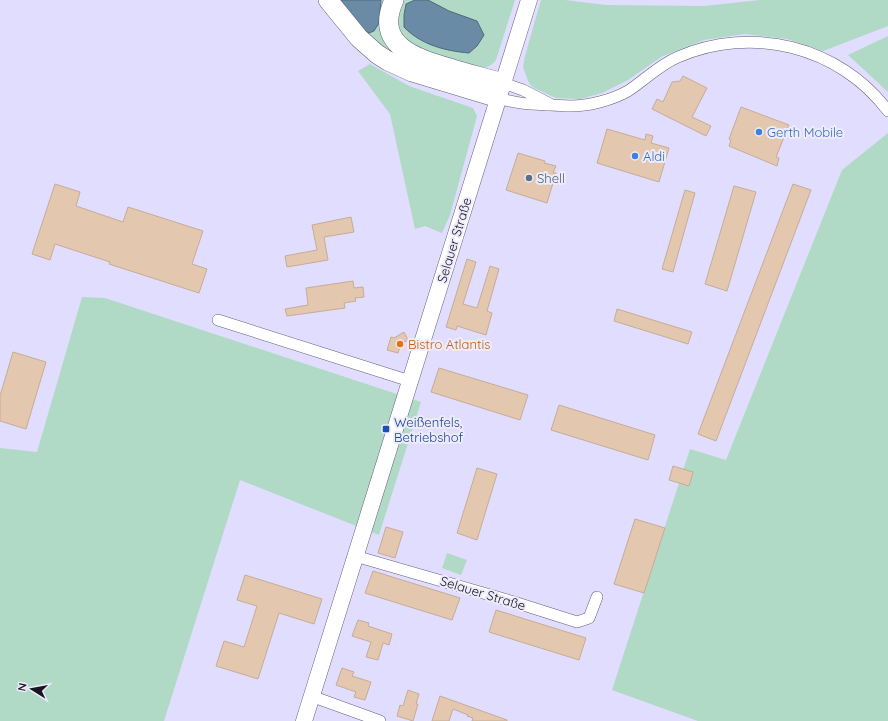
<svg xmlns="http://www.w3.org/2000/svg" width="888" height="721" font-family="Quicksand,sans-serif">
<rect width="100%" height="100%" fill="#e0ddfe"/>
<!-- green -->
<path fill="#b0dac5" d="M 381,0 L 387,0 L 402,61 L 372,40 L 357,21 L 379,23 Z
M 403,0 L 415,0 L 406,4 L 404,27 C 418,42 436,46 455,52 L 477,21 L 449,11 L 426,0 L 515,0 L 496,60 C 491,67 485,68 477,68 C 455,61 403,52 398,26 C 396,18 399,10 402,2 Z
M 541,0 L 565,0 L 606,5 L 704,6 L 760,0 L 888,0 L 888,26 L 823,51 L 787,39 L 744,34 L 704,40 L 661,57 L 628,80 L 602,93 L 580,99 L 556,98 L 532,87 L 528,81 L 523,67 L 525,56 Z
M 888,36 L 888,92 L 848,55 Z
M 370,64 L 409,86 L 473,108 L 477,116 L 450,215 L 442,233 L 425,226 L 415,229 L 390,114 L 358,71 Z
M 888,133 L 888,721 L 698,721 L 612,690 L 690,449 L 726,460 L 842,170 Z
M 82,297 L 105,298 L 421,402 L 379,535 L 240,480 L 164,721 L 0,721 L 0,448 L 37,452 Z
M 447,553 L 467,560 L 461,575 L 442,568 Z"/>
<!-- water -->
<path fill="#698ba5" stroke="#50687d" d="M 340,0 L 381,0 L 379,23 L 374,31 L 369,33 L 363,29 Z
M 415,0 L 428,0 L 449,11 L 477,21 L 484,35 L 477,46 L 469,53 C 446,51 421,45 404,27 L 404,15 L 406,4 Z"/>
<!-- building -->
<path fill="#e3c7af" stroke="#c7ac95" d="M 683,76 L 707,88 L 692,117 L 711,126 L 706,136 L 652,109 L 657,99 L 663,102 L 672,82 L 680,81 Z
M 741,107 L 789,125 L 776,157 L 779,158 L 777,166 L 729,146 L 731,140 L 729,139 Z
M 607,129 L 645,140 L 646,134 L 653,136 L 651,143 L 669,148 L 659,182 L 597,163 Z
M 518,153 L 545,161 L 544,163 L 556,166 L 553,173 L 556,173 L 547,203 L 506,190 Z
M 55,184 L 80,192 L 76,206 L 123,222 L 128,207 L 203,231 L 192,264 L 207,269 L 199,293 L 109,264 L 110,262 L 55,244 L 50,260 L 32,254 Z
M 793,184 L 811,190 L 716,441 L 698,434 Z
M 734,186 L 756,192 L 727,291 L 705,284 Z
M 685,190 L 695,193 L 673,272 L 662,269 Z
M 351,217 L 354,232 L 324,237 L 328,260 L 287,267 L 285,256 L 317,250 L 312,225 Z
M 467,259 L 476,262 L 463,304 L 477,308 L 490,266 L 499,269 L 487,311 L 492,313 L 486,335 L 457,326 L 456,330 L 446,327 Z
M 353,281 L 354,288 L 363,287 L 364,297 L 355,298 L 356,301 L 344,303 L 345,308 L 287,316 L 285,309 L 308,305 L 306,288 Z
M 617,309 L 692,332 L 688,344 L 614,321 Z
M 404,332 L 408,340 L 401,344 L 398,353 L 387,350 L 391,337 L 394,338 Z
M 13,352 L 46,362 L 26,429 L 0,421 L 0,396 Z
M 439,368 L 528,395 L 520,420 L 431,392 Z
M 559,405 L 655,435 L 648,460 L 551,430 Z
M 673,466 L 693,472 L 689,486 L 669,480 Z
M 477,468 L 497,474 L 477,540 L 457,533 Z
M 635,519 L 665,528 L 644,593 L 614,584 Z
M 386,527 L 403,532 L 395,558 L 378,553 Z
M 373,571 L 460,598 L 452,620 L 365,593 Z
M 245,575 L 322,599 L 314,624 L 279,613 L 258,679 L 216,666 L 224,641 L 244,647 L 257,606 L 237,600 Z
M 496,610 L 586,638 L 579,660 L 489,632 Z
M 358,620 L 369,623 L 368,626 L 392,634 L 389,645 L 383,643 L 378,660 L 366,657 L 371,642 L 352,636 Z
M 342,668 L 354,672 L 352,676 L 371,682 L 365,700 L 354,697 L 356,692 L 336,685 Z
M 408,690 L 419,694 L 416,704 L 418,704 L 413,721 L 397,716 L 400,705 L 403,706 Z
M 440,696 L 507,720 L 507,721 L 472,721 L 473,718 L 467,716 L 468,715 L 453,709 L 449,721 L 432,721 Z"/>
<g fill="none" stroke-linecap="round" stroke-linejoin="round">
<defs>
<path id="minor" d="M 503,83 L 523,90 L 550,104
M 498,98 C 518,104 529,104 549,105 C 556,105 563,106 570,106 C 589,106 612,100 628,91 C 645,80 659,65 678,57 C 752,25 839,46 888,111
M 218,320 L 410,381
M 355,556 L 514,602 L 577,622 L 589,618 L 597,597
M 311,696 L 380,721"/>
<path id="secondary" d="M 304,721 L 529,0"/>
<path id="trunk" d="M 328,0 L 359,38 L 377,54 L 388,61 L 412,72 L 498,98
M 394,0 C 373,47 419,59 453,69 C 469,74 486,78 503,83"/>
</defs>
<!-- minor casing -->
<use href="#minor" stroke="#635f7c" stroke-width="12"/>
<!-- secondary casing -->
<use href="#secondary" stroke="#635f7c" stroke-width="17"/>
<!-- trunk casing -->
<use href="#trunk" stroke="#635f7c" stroke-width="20"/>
<!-- minor -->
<use href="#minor" stroke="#fff" stroke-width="11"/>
<!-- secondary -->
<use href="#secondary" stroke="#fff" stroke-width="16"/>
<!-- trunk -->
<use href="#trunk" stroke="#fff" stroke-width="19"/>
</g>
<!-- markers -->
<g fill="#3f7fe0" stroke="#eeecfa" stroke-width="1.5">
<circle cx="759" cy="132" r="4"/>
<circle cx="635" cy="156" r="4"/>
</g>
<circle fill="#5c6f8a" stroke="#eeecfa" stroke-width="1.5" cx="529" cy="178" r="4"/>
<circle fill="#e8710a" stroke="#eeecfa" stroke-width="1.5" cx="400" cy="344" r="4"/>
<rect fill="#1a4fb4" stroke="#eeecfa" stroke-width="1.5" x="382" y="425" width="8" height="8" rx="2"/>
<g text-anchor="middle" stroke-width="4" stroke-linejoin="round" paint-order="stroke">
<!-- shop labels -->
<g font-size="13" fill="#366cbe" stroke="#eeecfa" text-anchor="start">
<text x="767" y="137">Gerth Mobile</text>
<text x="643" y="161">Aldi</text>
</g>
<!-- service labels -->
<g font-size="13" fill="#4e5e75" stroke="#eeecfa" text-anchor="start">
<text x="537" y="183">Shell</text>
</g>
<!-- street labels -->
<g font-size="13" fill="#171621" stroke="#eeecfa">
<text transform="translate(454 240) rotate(-73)" y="5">Selauer Straße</text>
<text transform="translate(483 593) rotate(17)" y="5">Selauer Straße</text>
</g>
<!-- food labels -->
<g font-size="13" fill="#c56008" stroke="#eeecfa" text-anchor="start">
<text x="408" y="349">Bistro Atlantis</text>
</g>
<!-- transit labels -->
<g font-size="13" fill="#164399" stroke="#eeecfa" text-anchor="start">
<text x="394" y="427">Weißenfels,<tspan x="394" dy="15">Betriebshof</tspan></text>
</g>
</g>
<!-- north arrow -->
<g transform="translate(32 689) rotate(281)" stroke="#eeecfa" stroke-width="3" paint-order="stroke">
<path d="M0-3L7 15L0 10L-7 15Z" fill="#171621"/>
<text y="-6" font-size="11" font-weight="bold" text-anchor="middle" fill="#171621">N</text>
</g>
</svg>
